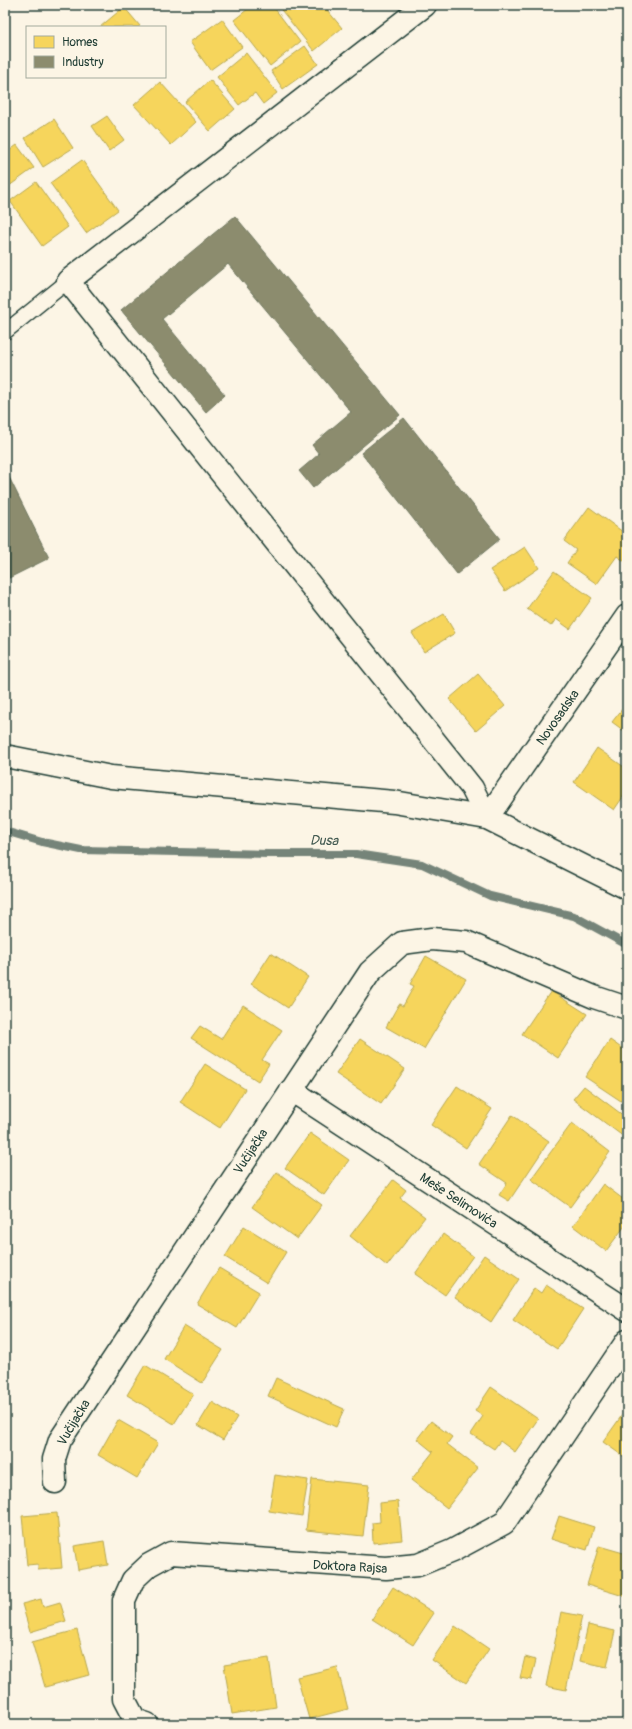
<svg xmlns="http://www.w3.org/2000/svg" width="632" height="1729" font-family="Pangolin,sans-serif">
<rect width="100%" height="100%" fill="#fcf5e5"/>
<filter id="ink" filterUnits="userSpaceOnUse"><feTurbulence type="fractalNoise" baseFrequency=".025" numOctaves="2"/><feDisplacementMap in="SourceGraphic" scale="8" xChannelSelector="R" yChannelSelector="G"/><feConvolveMatrix kernelMatrix="1 2 1 2 8 2 1 2 1" color-interpolation-filters="sRGB"/></filter>
<g filter="url(#ink)">
<!-- homes -->
<path fill="#f6d55c" stroke="#b6a750" d="M 253,5 L 272,5 L 300,42 L 270,66 L 234,20 Z
M 323,5 L 342,28 L 314,51 L 278,6 Z
M 124,7 L 140,26 L 138,27 L 100,27 Z
M 222,19 L 242,47 L 210,70 L 190,42 Z
M 305,46 L 318,64 L 283,89 L 271,71 Z
M 246,53 L 277,93 L 263,104 L 255,93 L 239,105 L 217,77 Z
M 210,80 L 235,109 L 210,131 L 185,102 Z
M 160,82 L 196,122 L 171,145 L 134,105 Z
M 107,116 L 124,140 L 109,151 L 92,126 Z
M 54,119 L 73,148 L 43,167 L 25,138 Z
M 17,145 L 34,168 L 5,189 L 5,154 Z
M 82,160 L 118,210 L 86,233 L 50,183 Z
M 36,182 L 68,227 L 42,246 L 10,201 Z
M 589,507 L 627,535 L 627,557 L 624,561 L 617,556 L 597,584 L 567,563 L 576,550 L 564,541 Z
M 525,547 L 539,568 L 505,591 L 490,570 Z
M 554,571 L 592,598 L 570,629 L 556,619 L 551,626 L 527,609 Z
M 444,614 L 455,633 L 424,652 L 412,633 Z
M 478,674 L 505,706 L 476,731 L 449,699 Z
M 627,703 L 627,733 L 612,722 Z
M 597,748 L 627,769 L 627,791 L 614,810 L 574,782 Z
M 271,953 L 308,977 L 288,1008 L 251,984 Z
M 426,956 L 466,979 L 424,1049 L 386,1027 L 399,1004 L 403,1006 L 414,986 L 410,984 Z
M 551,991 L 587,1014 L 558,1058 L 522,1034 Z
M 243,1005 L 282,1030 L 262,1060 L 269,1064 L 258,1081 L 191,1038 L 200,1026 L 221,1039 Z
M 360,1039 L 405,1069 L 381,1104 L 336,1074 Z
M 610,1040 L 627,1052 L 627,1098 L 624,1103 L 585,1077 Z
M 205,1064 L 245,1089 L 220,1128 L 180,1102 Z
M 457,1086 L 492,1109 L 466,1148 L 431,1125 Z
M 584,1086 L 624,1116 L 627,1112 L 627,1134 L 624,1137 L 573,1099 Z
M 512,1115 L 549,1141 L 509,1201 L 499,1195 L 507,1183 L 479,1164 Z
M 572,1123 L 610,1152 L 570,1207 L 531,1179 Z
M 310,1133 L 349,1160 L 324,1195 L 285,1168 Z
M 277,1172 L 322,1205 L 297,1239 L 252,1207 Z
M 393,1180 L 406,1190 L 400,1198 L 425,1217 L 387,1266 L 350,1236 Z
M 603,1184 L 627,1202 L 627,1223 L 606,1251 L 573,1226 Z
M 244,1226 L 286,1252 L 267,1283 L 225,1257 Z
M 443,1234 L 473,1256 L 445,1295 L 415,1274 Z
M 484,1255 L 519,1279 L 491,1322 L 455,1297 Z
M 219,1268 L 259,1292 L 237,1328 L 197,1304 Z
M 546,1285 L 583,1309 L 557,1349 L 513,1320 L 534,1288 L 541,1293 Z
M 184,1326 L 223,1350 L 202,1383 L 164,1359 Z
M 145,1365 L 193,1394 L 174,1424 L 127,1395 Z
M 276,1378 L 344,1409 L 336,1427 L 268,1396 Z
M 491,1387 L 538,1419 L 515,1452 L 500,1441 L 494,1449 L 471,1434 L 483,1416 L 475,1411 Z
M 212,1402 L 237,1417 L 223,1440 L 198,1425 Z
M 625,1411 L 627,1412 L 627,1459 L 603,1442 Z
M 118,1420 L 158,1443 L 137,1478 L 98,1455 Z
M 431,1421 L 452,1437 L 447,1444 L 478,1468 L 447,1508 L 411,1480 L 433,1452 L 417,1439 Z
M 275,1475 L 308,1480 L 302,1516 L 269,1511 Z
M 312,1479 L 369,1485 L 363,1536 L 306,1530 Z
M 398,1501 L 402,1540 L 373,1543 L 372,1523 L 380,1522 L 379,1503 Z
M 57,1513 L 62,1568 L 38,1570 L 38,1564 L 27,1565 L 22,1516 Z
M 559,1516 L 594,1527 L 587,1550 L 551,1539 Z
M 104,1541 L 108,1565 L 78,1570 L 74,1546 Z
M 599,1546 L 627,1554 L 627,1597 L 587,1585 Z
M 393,1587 L 434,1613 L 413,1645 L 372,1619 Z
M 41,1599 L 43,1607 L 60,1602 L 66,1621 L 30,1632 L 22,1604 Z
M 561,1612 L 582,1616 L 566,1690 L 546,1686 Z
M 588,1625 L 615,1631 L 607,1667 L 580,1661 Z
M 455,1626 L 489,1649 L 466,1683 L 432,1660 Z
M 77,1630 L 89,1675 L 45,1687 L 32,1642 Z
M 525,1657 L 536,1660 L 531,1680 L 520,1678 Z
M 269,1658 L 276,1707 L 232,1714 L 224,1665 Z
M 337,1667 L 348,1709 L 309,1719 L 297,1677 Z"/>
<!-- industry -->
<path fill="#8c8c6e" stroke="#6b745d" d="M 235,216 L 400,415 L 313,488 L 299,471 L 319,454 L 312,445 L 351,412 L 228,264 L 162,319 L 225,395 L 206,412 L 121,310 Z
M 404,418 L 500,539 L 457,574 L 361,453 Z
M 5,469 L 49,558 L 5,580 Z"/>
<g fill="none" stroke-linecap="round" stroke-linejoin="round">
<!-- stream -->
<path stroke="#758479" stroke-width="8" d="M 5,831 L 42,842 L 81,850 L 268,854 L 356,854 L 422,864 L 490,896 L 574,916 L 627,945"/>
<defs>
<path id="service" d="M 5,332 L 68,281"/>
<path id="minor" d="M 425,5 L 68,281 L 472,788 L 487,818 L 627,616
M 291,1090 L 627,1310
M 55,1482 L 54,1459 L 60,1440 L 370,972 L 402,943 L 432,939 L 466,942 L 594,997 L 627,1008
M 147,1724 L 135,1720 L 124,1699 L 124,1600 L 133,1580 L 149,1565 L 171,1553 L 386,1568 L 418,1565 L 452,1551 L 504,1523 L 627,1341"/>
<path id="secondary" d="M 5,756 L 111,777 L 394,802 L 487,818 L 627,888"/>
</defs>
<!-- service casing -->
<use href="#service" stroke="#1f3d34" stroke-width="17"/>
<!-- minor casing -->
<use href="#minor" stroke="#1f3d34" stroke-width="25"/>
<!-- secondary casing -->
<use href="#secondary" stroke="#1f3d34" stroke-width="25"/>
<!-- service -->
<use href="#service" stroke="#fcf5e5" stroke-width="14"/>
<!-- minor -->
<use href="#minor" stroke="#fcf5e5" stroke-width="22"/>
<!-- secondary -->
<use href="#secondary" stroke="#fcf5e5" stroke-width="22"/>
</g>
</g>
<g text-anchor="middle" stroke-width="4" stroke-linejoin="round" paint-order="stroke">
<!-- street labels -->
<g font-size="13" fill="#1f3d34" stroke="#fcf5e5">
<text transform="translate(557 717) rotate(-55)" y="5">Novosadska</text>
<text transform="translate(250 1151) rotate(-57)" y="5">Vučijačka</text>
<text transform="translate(459 1200) rotate(33)" y="5">Meše Selimovića</text>
<text transform="translate(73 1422) rotate(-59)" y="5">Vučijačka</text>
<text transform="translate(350 1566) rotate(3)" y="5">Doktora Rajsa</text>
</g>
<!-- water labels -->
<g font-size="14" font-style="italic" fill="#435a51" stroke="#fcf5e5">
<text transform="translate(324 840) rotate(1)" y="5">Dusa</text>
</g>
</g>
<!-- margin -->
<rect width="632" height="1729" fill="none" stroke="#fcf5e5" stroke-width="20"/>
<rect x="10" y="10" width="612" height="1709" fill="none" stroke="#1f3d34" stroke-width="1.5" filter="url(#ink)"/>
<!-- legend -->
<rect x="26" y="26" width="140" height="52" fill="#fcf5e5" stroke="#a4ab9e"/>
<rect x="34" y="36" width="20" height="12" fill="#f6d55c" stroke="#a4ab9e"/>
<text x="62" y="46" font-size="12" fill="#1f3d34">Homes</text>
<rect x="34" y="56" width="20" height="12" fill="#8c8c6e" stroke="#a4ab9e"/>
<text x="62" y="66" font-size="12" fill="#1f3d34">Industry</text>
</svg>
